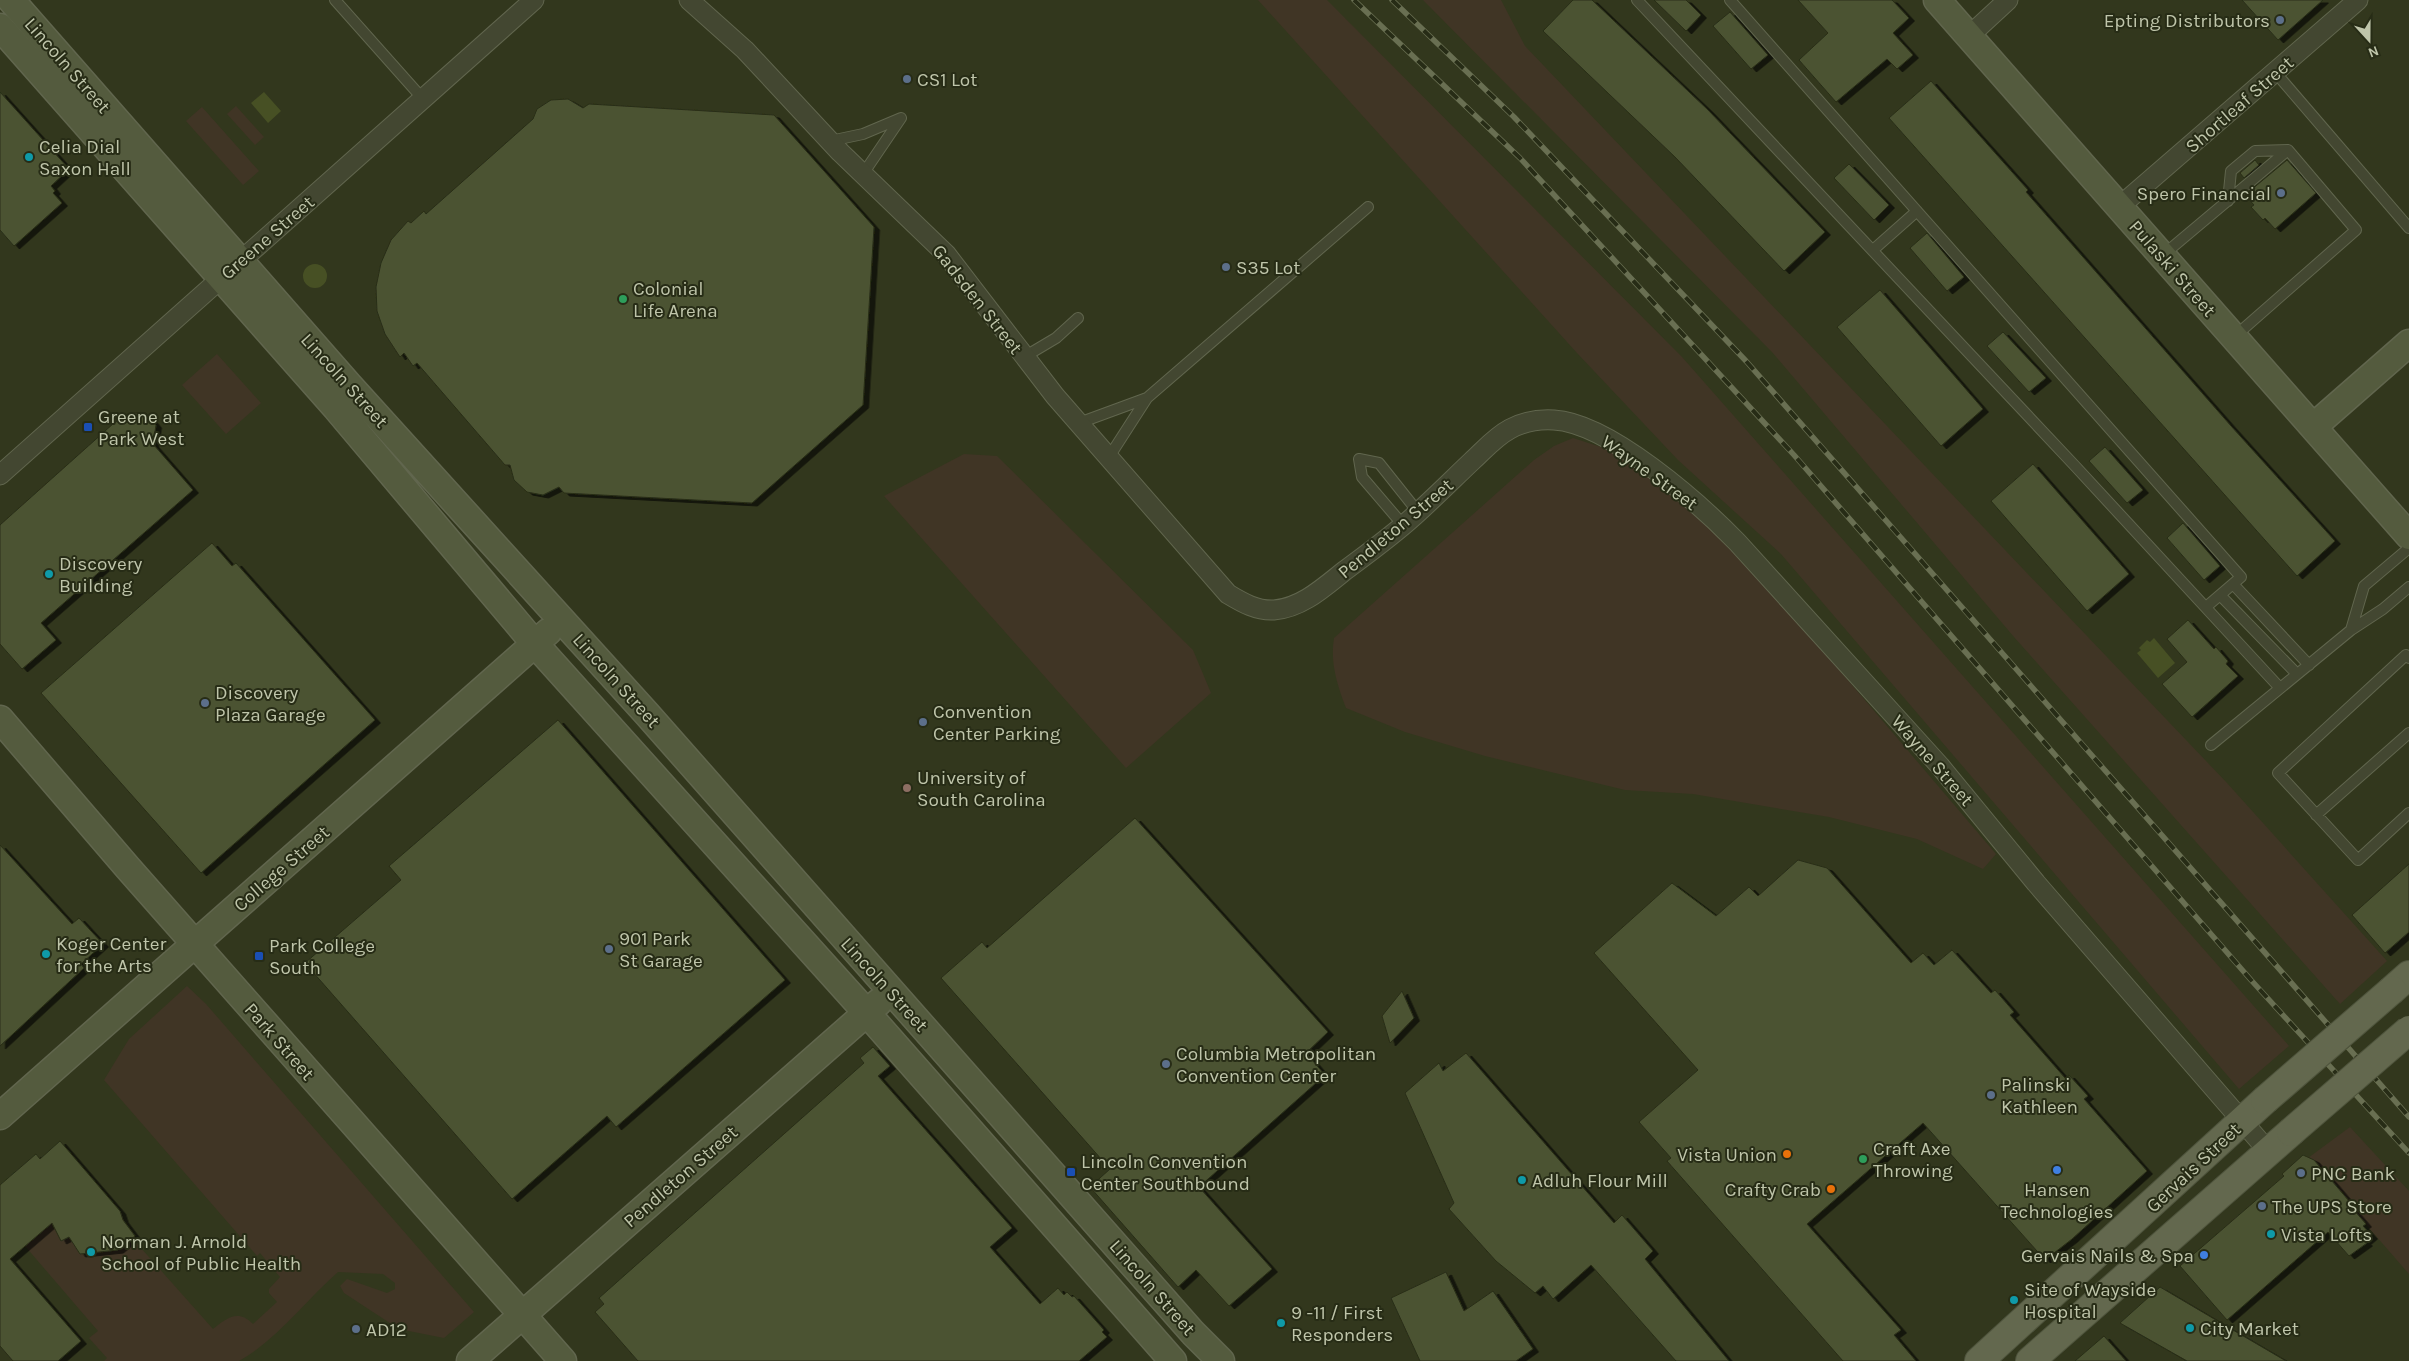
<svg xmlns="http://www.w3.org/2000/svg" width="2409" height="1361" font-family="Karla,sans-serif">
<defs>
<filter id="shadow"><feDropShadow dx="5.5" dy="3" stdDeviation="0" flood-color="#0009"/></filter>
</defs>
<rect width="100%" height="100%" fill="#32371d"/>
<!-- green -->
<path fill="#403525" d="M 1258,0 L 1327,0 L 1682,357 L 2289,1046 L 2239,1089 L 1781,554 L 1678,460 L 1577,353 Z
M 1423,0 L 1501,0 L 1525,46 L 2227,783 L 2387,961 L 2340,1004 L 2014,637 L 1772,352 Z
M 236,106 L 264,137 L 255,145 L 227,114 Z
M 202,107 L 259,171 L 243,185 L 186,121 Z
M 217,354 L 261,403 L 226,434 L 182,385 Z
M 1573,438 L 1604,448 L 1631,461 L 1716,533 L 1835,665 L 1996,854 L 1983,869 L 1917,839 L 1829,817 L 1693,794 L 1625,790 L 1485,756 L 1405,732 L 1346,708 C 1337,684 1330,663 1334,638 L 1534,460 L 1554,446 Z
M 964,454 L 997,456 L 1193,650 L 1211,693 L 1126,768 L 884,496 Z
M 187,986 L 206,1004 L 474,1312 L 444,1338 L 399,1329 L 344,1293 L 340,1286 L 347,1279 L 387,1293 L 395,1289 L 395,1283 L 383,1274 L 338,1272 C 305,1301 278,1339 239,1361 L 104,1361 L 107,1358 L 89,1338 L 98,1331 L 25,1246 L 52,1223 L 61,1241 L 69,1237 L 80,1254 L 118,1250 L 132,1238 L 213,1329 C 227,1318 238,1309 253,1324 L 277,1302 L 269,1293 L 269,1289 L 280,1277 L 260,1253 L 257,1256 L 104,1080 L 129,1039 Z
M 2350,1127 L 2409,1191 L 2409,1274 L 2308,1158 Z"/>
<!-- water -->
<path fill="#475024" d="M 264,92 L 281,111 L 268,123 L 251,103 Z
M303 276a12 12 0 1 1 24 0a12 12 0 1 1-24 0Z
M 2154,638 L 2175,663 L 2158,678 L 2137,653 L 2141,650 L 2139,648 L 2147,640 L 2150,642 Z"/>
<!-- building -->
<path fill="#4c5333" stroke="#292e18" filter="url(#shadow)" d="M 1573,0 L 1592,0 L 1708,110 L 1825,232 L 1784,271 L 1675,157 L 1543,31 Z
M 1654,0 L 1686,0 L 1701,15 L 1686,31 Z
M 1798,0 L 1892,0 L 1909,18 L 1893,33 L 1913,55 L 1897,69 L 1887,59 L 1836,102 L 1799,60 L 1828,33 Z
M 2242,0 L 2323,0 L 2278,40 Z
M 1730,12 L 1768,55 L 1751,69 L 1713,26 Z
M 1931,81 L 2028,190 L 2026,192 L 2231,426 L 2335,541 L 2297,576 L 1889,118 Z
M 0,92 L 69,169 L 51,186 L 55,191 L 53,193 L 62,203 L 14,246 L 0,230 Z
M 568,99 L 583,108 L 589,104 L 774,115 L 874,227 L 863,405 L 752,503 L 564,493 L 559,487 L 543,495 L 527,492 L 514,480 L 510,465 L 505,465 L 417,363 L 413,366 L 404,353 L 400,357 L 385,334 L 377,311 L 376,287 L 381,263 L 391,240 L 408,221 L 411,223 L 424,211 L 426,214 L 533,119 L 537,109 L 551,100 Z
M 2255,160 L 2259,165 L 2244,178 L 2240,173 Z
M 2287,160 L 2316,193 L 2275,229 L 2265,218 L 2263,220 L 2251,207 L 2254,205 L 2245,195 Z
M 1849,164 L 1889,205 L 1874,220 L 1834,178 Z
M 1927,233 L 1964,277 L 1947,291 L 1910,248 Z
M 1880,290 L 1983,409 L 1941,446 L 1837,327 Z
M 2003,332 L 2046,378 L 2029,392 L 1987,346 Z
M 133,413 L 146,413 L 156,425 L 153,444 L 193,490 L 41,623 L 56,640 L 22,669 L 0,644 L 0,525 L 114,423 Z
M 2105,447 L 2143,490 L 2127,503 L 2089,461 Z
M 2033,464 L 2129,574 L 2087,611 L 1991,501 Z
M 2183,523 L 2220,566 L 2204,580 L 2167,538 Z
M 212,543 L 232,566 L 236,563 L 375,720 L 201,873 L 41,693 Z
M 2188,620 L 2214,649 L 2216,647 L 2228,661 L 2226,664 L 2238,676 L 2192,717 L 2162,684 L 2187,662 L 2167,639 Z
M 558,720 L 785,980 L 616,1127 L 607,1116 L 512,1199 L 305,963 L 401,880 L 389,866 Z
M 1135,818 L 1328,1032 L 1306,1053 L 1325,1075 L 1199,1187 L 1272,1269 L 1229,1306 L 1196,1270 L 1178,1287 L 1090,1187 L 1110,1169 L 941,978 L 982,942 L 987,948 Z
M 0,845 L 72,924 L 79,918 L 103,944 L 81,964 L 84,968 L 0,1046 Z
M 1798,860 L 1827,868 L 1911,963 L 1923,953 L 1934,965 L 1952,950 L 1991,993 L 1995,990 L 2014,1012 L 2010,1015 L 2065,1078 L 2069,1075 L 2088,1096 L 2084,1099 L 2147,1171 L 2072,1239 L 2045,1260 L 1923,1123 L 1807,1224 L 1901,1330 L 1894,1335 L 1916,1361 L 1843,1361 L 1667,1161 L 1671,1158 L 1639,1122 L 1698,1070 L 1594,953 L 1672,883 L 1716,916 L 1749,887 L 1758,896 Z
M 2409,864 L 2409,932 L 2385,953 L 2352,915 Z
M 1402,991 L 1414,1018 L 1390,1043 L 1382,1016 Z
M 873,1047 L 890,1066 L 878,1076 L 1012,1228 L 990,1247 L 1040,1304 L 1058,1288 L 1064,1295 L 1067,1292 L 1072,1297 L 1074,1296 L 1104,1330 L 1102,1332 L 1107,1337 L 1079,1361 L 638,1361 L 595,1312 L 604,1304 L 599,1298 L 864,1063 L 860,1058 Z
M 1466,1053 L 1614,1223 L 1622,1215 L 1653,1251 L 1645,1259 L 1729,1361 L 1676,1361 L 1591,1265 L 1553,1299 L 1543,1286 L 1535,1293 L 1496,1261 L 1449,1209 L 1454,1203 L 1405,1093 L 1439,1063 L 1443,1071 Z
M 60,1141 L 120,1211 L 123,1220 L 135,1236 L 118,1250 L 80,1254 L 69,1237 L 61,1241 L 52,1223 L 10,1259 L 81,1341 L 58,1361 L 13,1361 L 0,1346 L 0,1185 L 36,1154 L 40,1159 Z
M 2303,1155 L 2314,1160 L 2349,1201 L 2347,1202 L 2366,1224 L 2363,1226 L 2372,1236 L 2365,1242 L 2367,1243 L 2349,1256 L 2328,1232 L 2227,1320 L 2180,1266 L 2284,1176 L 2282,1174 Z
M 1446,1272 L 1464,1311 L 1493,1291 L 1533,1349 L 1516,1361 L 1420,1361 L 1391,1298 Z
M 2160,1287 L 2221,1323 L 2286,1361 L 2187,1361 L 2120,1323 Z
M 2104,1336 L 2126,1361 L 2075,1361 Z"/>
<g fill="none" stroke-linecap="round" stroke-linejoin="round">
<defs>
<path id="lane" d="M 335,0 L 423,99
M 1637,0 L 2076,467 L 2280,688
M 1730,0 L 2241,577 L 2206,607
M 2275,72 L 2409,228
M 830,141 L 863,134 L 901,118 L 863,174
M 2228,201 L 2231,171 L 2255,151 L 2288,150
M 1873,250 L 1917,211
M 2163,255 L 2288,150 L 2356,230 L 2234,337
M 1024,357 L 1056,338 L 1078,318
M 1147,398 L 1368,207
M 1079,423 L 1147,398 L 1109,457
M 1403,525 L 1362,477 L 1359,459 L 1379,463 L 1418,512
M 2233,584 L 2309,665
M 2220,595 L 2297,674
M 2351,630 L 2364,586 L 2409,548
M 2409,658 L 2406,655 L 2278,773 L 2358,860 L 2409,813
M 2211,745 L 2351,630 L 2383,609 L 2409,587
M 2316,815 L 2409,733"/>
<path id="street" d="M 689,0 L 745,50 L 840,152 L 946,254 L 1055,396 L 1228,594 C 1243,603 1257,611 1274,610 C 1301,608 1323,588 1343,572 C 1367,554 1392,536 1414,516 C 1434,498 1453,479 1472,461 C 1484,450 1495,437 1510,429 C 1523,422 1538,419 1554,420 C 1609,423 1699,503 1737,542 L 1940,766 L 2036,883 L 2269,1152
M 1969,36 L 2008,0
M 2119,207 L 2358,0
M 0,475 L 534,0"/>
<path id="secondary" d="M 11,0 L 349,385 L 647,714 L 1193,1333 L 1221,1361
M 1937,0 L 2409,536
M 0,27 L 336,408 L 535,644 L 866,1012 L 1173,1361
M 2313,427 L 2409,343
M 0,719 L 128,868 L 563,1361
M 0,1116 L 548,632
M 470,1361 L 879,1002"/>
<path id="primary" d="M 2392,990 L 2409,975
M 1979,1361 L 2265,1100
M 2030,1361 L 2291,1132"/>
</defs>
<!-- lane casing -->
<use href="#lane" stroke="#61664e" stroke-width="12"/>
<!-- street casing -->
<use href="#street" stroke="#61664e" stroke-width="21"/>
<!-- secondary casing -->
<use href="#secondary" stroke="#61664e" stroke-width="29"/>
<!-- primary casing -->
<use href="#primary" stroke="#4f543d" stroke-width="30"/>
<!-- lane -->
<use href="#lane" stroke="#434731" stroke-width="10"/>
<!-- street -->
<use href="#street" stroke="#434731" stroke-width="19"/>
<!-- secondary -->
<use href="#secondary" stroke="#545b3e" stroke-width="26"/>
<!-- primary -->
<use href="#primary" stroke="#63684e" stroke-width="28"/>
<defs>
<path id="rail" d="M 1354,0 L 1520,158 L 1794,455 L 2251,980 L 2409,1153
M 1392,0 L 1514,117 L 1746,361 L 2409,1117"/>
</defs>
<!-- rail casing -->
<use href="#rail" stroke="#696f52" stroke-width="5.5"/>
<!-- rail -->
<use href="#rail" stroke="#272c16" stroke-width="4" stroke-dasharray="11" stroke-linecap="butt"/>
<defs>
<path id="primary-bridge" d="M 2265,1100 L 2392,990
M 2291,1132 L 2409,1030"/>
</defs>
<!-- primary-bridge casing -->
<use href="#primary-bridge" stroke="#4f543d" stroke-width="30" stroke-linecap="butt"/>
<!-- primary-bridge -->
<use href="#primary-bridge" stroke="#63684e" stroke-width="28"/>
</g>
<!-- markers -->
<g fill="#5c6f8a" stroke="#272c16" stroke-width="2">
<circle cx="2280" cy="20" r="5"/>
<circle cx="907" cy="79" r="5"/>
<circle cx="2281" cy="193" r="5"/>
<circle cx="1226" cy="267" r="5"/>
<circle cx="205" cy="703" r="5"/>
<circle cx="923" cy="722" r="5"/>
<circle cx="609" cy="949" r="5"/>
<circle cx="1166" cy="1064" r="5"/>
<circle cx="1991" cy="1095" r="5"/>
<circle cx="2301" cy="1173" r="5"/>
<circle cx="2262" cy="1206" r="5"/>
<circle cx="356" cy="1329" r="5"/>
</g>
<g fill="#0f9aa8" stroke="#272c16" stroke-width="2">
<circle cx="29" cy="157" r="5"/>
<circle cx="49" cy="574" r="5"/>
<circle cx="46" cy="954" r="5"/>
<circle cx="1522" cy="1180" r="5"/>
<circle cx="2271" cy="1234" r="5"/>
<circle cx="91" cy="1252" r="5"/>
<circle cx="2014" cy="1300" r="5"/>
<circle cx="1281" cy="1323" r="5"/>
<circle cx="2190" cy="1328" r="5"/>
</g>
<g fill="#2e9e5b" stroke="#272c16" stroke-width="2">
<circle cx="623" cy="299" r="5"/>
<circle cx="1863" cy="1159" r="5"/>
</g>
<g fill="#1a4fb4" stroke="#272c16" stroke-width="2">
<rect x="83" y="422" width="10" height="10" rx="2.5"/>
<rect x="254" y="951" width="10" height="10" rx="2.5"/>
<rect x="1066" y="1167" width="10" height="10" rx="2.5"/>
</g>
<circle fill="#8d6e63" stroke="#272c16" stroke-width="2" cx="907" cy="788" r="5"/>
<g fill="#e8710a" stroke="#272c16" stroke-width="2">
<circle cx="1787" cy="1154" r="5"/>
<circle cx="1831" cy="1189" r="5"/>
</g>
<g fill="#3f7fe0" stroke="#272c16" stroke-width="2">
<circle cx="2057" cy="1170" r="5"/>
<circle cx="2204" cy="1255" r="5"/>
</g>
<g text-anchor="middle" stroke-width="4" stroke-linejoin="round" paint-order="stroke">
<!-- poi labels -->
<g font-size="19" fill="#bfc5aa" stroke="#272c16" text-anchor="start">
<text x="2270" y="27" text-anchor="end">Epting Distributors</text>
<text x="917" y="86">CS1 Lot</text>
<text x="39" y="153">Celia Dial<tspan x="39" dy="22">Saxon Hall</tspan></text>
<text x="2271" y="200" text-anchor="end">Spero Financial</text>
<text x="1236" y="274">S35 Lot</text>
<text x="633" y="295">Colonial<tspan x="633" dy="22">Life Arena</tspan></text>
<text x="98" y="423">Greene at<tspan x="98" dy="22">Park West</tspan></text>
<text x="59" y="570">Discovery<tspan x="59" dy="22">Building</tspan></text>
<text x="215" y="699">Discovery<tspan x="215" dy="22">Plaza Garage</tspan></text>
<text x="933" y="718">Convention<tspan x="933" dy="22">Center Parking</tspan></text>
<text x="917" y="784">University of<tspan x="917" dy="22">South Carolina</tspan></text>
<text x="619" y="945">901 Park<tspan x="619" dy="22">St Garage</tspan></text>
<text x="56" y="950">Koger Center<tspan x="56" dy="22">for the Arts</tspan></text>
<text x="269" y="952">Park College<tspan x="269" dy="22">South</tspan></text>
<text x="1176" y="1060">Columbia Metropolitan<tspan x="1176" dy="22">Convention Center</tspan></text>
<text x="2001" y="1091">Palinski<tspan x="2001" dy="22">Kathleen</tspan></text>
<text x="1873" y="1155">Craft Axe<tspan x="1873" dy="22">Throwing</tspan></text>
<text x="1777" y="1161" text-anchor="end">Vista Union</text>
<text x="1081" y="1168">Lincoln Convention<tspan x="1081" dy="22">Center Southbound</tspan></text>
<text x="2311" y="1180">PNC Bank</text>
<text x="1532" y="1187">Adluh Flour Mill</text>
<text x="1821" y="1196" text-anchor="end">Crafty Crab</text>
<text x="2057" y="1196" text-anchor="middle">Hansen<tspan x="2057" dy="22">Technologies</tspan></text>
<text x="2272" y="1213">The UPS Store</text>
<text x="2281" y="1241">Vista Lofts</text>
<text x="101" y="1248">Norman J. Arnold<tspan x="101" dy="22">School of Public Health</tspan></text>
<text x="2194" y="1262" text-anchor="end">Gervais Nails &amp; Spa</text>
<text x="2024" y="1296">Site of Wayside<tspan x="2024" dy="22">Hospital</tspan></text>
<text x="1291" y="1319">9 -11 / First<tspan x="1291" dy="22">Responders</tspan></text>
<text x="2200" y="1335">City Market</text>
<text x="366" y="1336">AD12</text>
</g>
<!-- street labels -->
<g font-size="19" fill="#bfc5aa" stroke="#272c16">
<text transform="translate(68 65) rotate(49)" y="7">Lincoln Street</text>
<text transform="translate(2239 104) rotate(-41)" y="7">Shortleaf Street</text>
<text transform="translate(267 237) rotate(-41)" y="7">Greene Street</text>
<text transform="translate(2173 268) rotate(49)" y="7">Pulaski Street</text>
<text transform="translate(978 299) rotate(52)" y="7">Gadsden Street</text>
<text transform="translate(345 380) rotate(48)" y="7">Lincoln Street</text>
<text transform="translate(1650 472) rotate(36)" y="7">Wayne Street</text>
<text transform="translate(1395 528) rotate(-40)" y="7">Pendleton Street</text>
<text transform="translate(617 680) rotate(48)" y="7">Lincoln Street</text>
<text transform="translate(1933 760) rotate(49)" y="7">Wayne Street</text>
<text transform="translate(281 868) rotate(-41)" y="7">College Street</text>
<text transform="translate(885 984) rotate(48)" y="7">Lincoln Street</text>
<text transform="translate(280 1041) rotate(49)" y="7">Park Street</text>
<text transform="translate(2193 1167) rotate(-43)" y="7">Gervais Street</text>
<text transform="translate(680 1176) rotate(-41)" y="7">Pendleton Street</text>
<text transform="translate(1153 1287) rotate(49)" y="7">Lincoln Street</text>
</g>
</g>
<!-- north arrow -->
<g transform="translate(2369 40) rotate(159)" stroke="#272c16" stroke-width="4" paint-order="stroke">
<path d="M0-4L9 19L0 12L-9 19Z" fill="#bfc5aa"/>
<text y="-8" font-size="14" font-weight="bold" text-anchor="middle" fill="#bfc5aa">N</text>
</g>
</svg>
